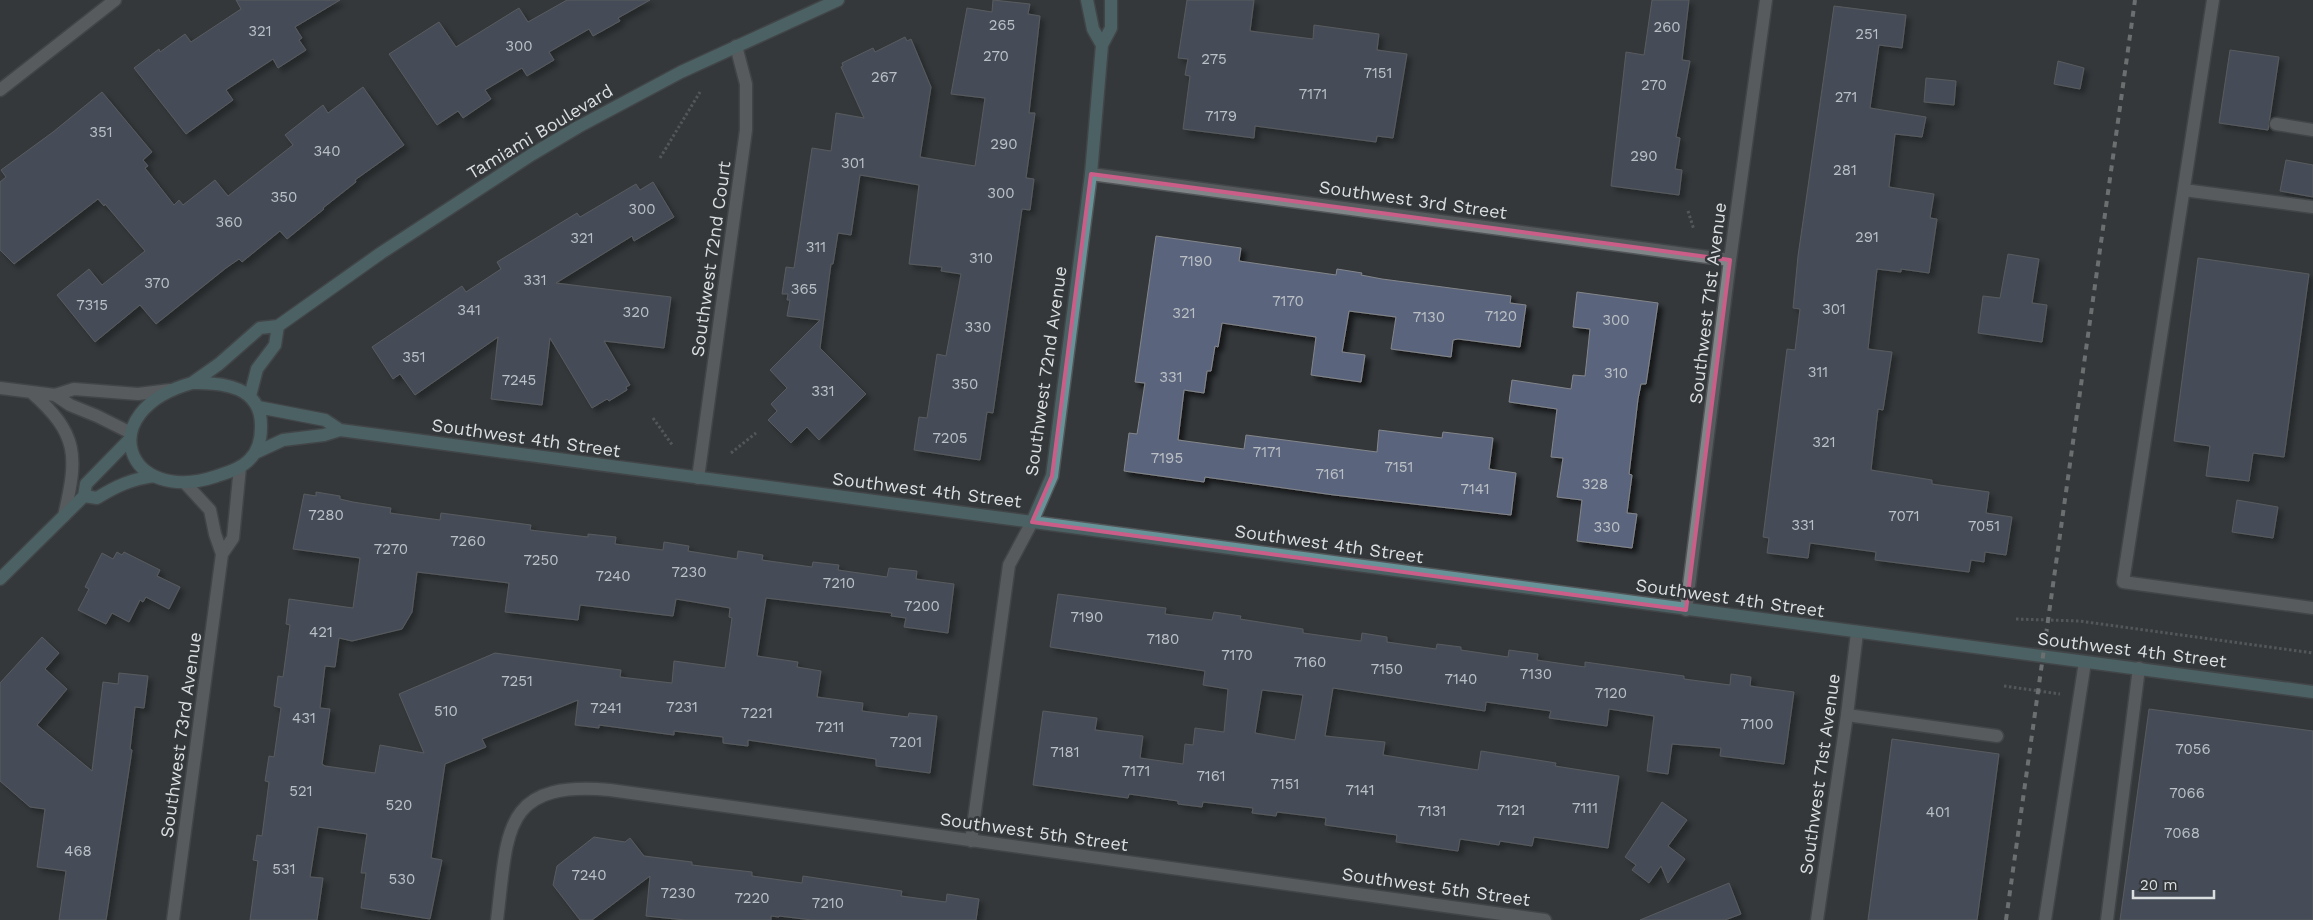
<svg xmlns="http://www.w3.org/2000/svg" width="2313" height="920" font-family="'Work Sans',sans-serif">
<defs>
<filter id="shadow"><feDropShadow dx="4.5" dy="4.5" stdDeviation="2.5" flood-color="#0009"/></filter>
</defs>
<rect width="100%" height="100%" fill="#34383b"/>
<!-- building -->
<path fill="#5a657d" stroke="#84868a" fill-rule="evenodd" filter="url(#shadow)" d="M 236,0 L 340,0 L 295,27 L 302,38 L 299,40 L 306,50 L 278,68 L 273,59 L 226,90 L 233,100 L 186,134 L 134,68 L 159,49 L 160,52 L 185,34 L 191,42 L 241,9 Z
M 567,0 L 650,0 L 618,18 L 620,21 L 593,36 L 589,29 L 549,52 L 554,60 L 527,76 L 522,68 L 485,90 L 491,99 L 463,118 L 458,111 L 437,125 L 389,54 L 439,22 L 456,47 L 519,8 L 528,22 Z
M 993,0 L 1030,4 L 1028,14 L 1040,16 L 1029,113 L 1035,113 L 1026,178 L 1034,179 L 1030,210 L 1022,209 L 993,413 L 987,412 L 980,460 L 914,450 L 919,417 L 927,418 L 937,354 L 946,356 L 961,274 L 941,271 L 942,267 L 909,264 L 919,185 L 860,175 L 851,235 L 838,233 L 833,264 L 831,264 L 820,348 L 866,394 L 819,440 L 807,427 L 791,443 L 768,420 L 777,411 L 771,404 L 787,388 L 770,370 L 820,320 L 787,316 L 790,300 L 787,300 L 788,294 L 782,294 L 786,267 L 794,268 L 812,148 L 831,151 L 836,113 L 864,118 L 841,67 L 843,66 L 842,63 L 873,48 L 875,52 L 905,37 L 907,41 L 911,39 L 931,87 L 920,157 L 975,166 L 985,98 L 951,94 L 967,8 L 992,12 Z
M 1187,0 L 1254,0 L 1250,31 L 1313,39 L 1314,25 L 1379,34 L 1377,50 L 1407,54 L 1393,138 L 1377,136 L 1376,142 L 1255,126 L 1254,138 L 1183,129 L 1190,76 L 1185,75 L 1188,59 L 1178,58 Z
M 1652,0 L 1689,0 L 1682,60 L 1690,61 L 1676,137 L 1680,138 L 1675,169 L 1682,170 L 1679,195 L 1611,186 L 1626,52 L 1644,55 Z
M 1834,6 L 1906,15 L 1902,48 L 1879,45 L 1870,108 L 1926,117 L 1922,137 L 1895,134 L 1889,187 L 1934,194 L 1930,218 L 1937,219 L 1929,273 L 1901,269 L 1901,272 L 1877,269 L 1868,349 L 1892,352 L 1883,410 L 1878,409 L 1871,470 L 1932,480 L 1932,484 L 1989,492 L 1986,513 L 2012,517 L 2006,555 L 1985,552 L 1984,562 L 1971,560 L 1969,572 L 1875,560 L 1876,552 L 1810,543 L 1808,558 L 1767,553 L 1769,538 L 1763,537 L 1787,349 L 1795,350 L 1800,309 L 1793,308 L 1798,256 Z
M 2230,50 L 2279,57 L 2268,130 L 2219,123 Z
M 2058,61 L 2084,68 L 2080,89 L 2054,84 Z
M 1926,78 L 1956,81 L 1954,105 L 1924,102 Z
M 363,87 L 404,145 L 355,180 L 356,182 L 323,208 L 324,209 L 287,239 L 280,231 L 242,262 L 239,259 L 226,268 L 156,324 L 140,305 L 95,342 L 57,295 L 89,269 L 102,285 L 145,251 L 105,204 L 104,206 L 98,199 L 14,264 L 0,250 L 0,182 L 6,177 L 1,170 L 53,132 L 102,92 L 152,152 L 143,160 L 148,166 L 145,168 L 174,205 L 179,200 L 183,205 L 215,180 L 228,196 L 293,145 L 285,135 L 323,105 L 328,113 Z
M 2286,160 L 2313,165 L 2313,197 L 2280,191 Z
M 653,182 L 674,217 L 634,241 L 632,236 L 556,283 L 671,297 L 664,348 L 604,341 L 630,385 L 626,387 L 627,390 L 609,401 L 607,399 L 592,408 L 550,338 L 542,405 L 491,399 L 498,337 L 415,395 L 400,374 L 393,379 L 372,347 L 462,286 L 466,292 L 501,269 L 497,262 L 577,213 L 580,217 L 636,184 L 640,190 Z
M 1156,236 L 1241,248 L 1239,261 L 1336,275 L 1337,269 L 1362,273 L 1361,275 L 1382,279 L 1511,296 L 1510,303 L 1526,305 L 1520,347 L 1458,339 L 1453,340 L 1451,357 L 1391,349 L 1396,317 L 1349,311 L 1342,352 L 1365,355 L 1361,382 L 1311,375 L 1316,337 L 1222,323 L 1218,347 L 1215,346 L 1211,371 L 1207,371 L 1204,393 L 1184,390 L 1178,440 L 1244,449 L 1246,435 L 1377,452 L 1379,430 L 1442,438 L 1443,432 L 1493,438 L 1489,469 L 1516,473 L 1511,515 L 1334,495 L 1205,477 L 1204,482 L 1124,471 L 1129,433 L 1137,434 L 1145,383 L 1135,382 Z
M 2008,254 L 2039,259 L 2032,303 L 2047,305 L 2042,342 L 1978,333 L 1983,296 L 2000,298 Z
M 2198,258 L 2309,274 L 2284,457 L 2253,453 L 2249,481 L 2206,476 L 2210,446 L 2174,441 Z
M 1577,292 L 1658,303 L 1646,384 L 1641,384 L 1638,399 L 1629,474 L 1632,475 L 1627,513 L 1637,514 L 1632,548 L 1577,541 L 1582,500 L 1557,497 L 1563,458 L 1551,457 L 1557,409 L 1509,402 L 1512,380 L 1571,389 L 1573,375 L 1585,376 L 1590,329 L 1573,327 Z
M 316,492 L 340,496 L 340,499 L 353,502 L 391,508 L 390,513 L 440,520 L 441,513 L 531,525 L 530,530 L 588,537 L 588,534 L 616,537 L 615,544 L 663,550 L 664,542 L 689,546 L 688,551 L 737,559 L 738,551 L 763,555 L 762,560 L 812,567 L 813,562 L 839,565 L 838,570 L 887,577 L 889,568 L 917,571 L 916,579 L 954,584 L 948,633 L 904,627 L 906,618 L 891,616 L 892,613 L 766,598 L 757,656 L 798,662 L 797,667 L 821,671 L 817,697 L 863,703 L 862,711 L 908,717 L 909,713 L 937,716 L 930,773 L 876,766 L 876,759 L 748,740 L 748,746 L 723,743 L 723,737 L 674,731 L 674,735 L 599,725 L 599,728 L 575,725 L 578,700 L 482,739 L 486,747 L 445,764 L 431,858 L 442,860 L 430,919 L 361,908 L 366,873 L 361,873 L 367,834 L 318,827 L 310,877 L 323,878 L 317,920 L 250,920 L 258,861 L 253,860 L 257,835 L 262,836 L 269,782 L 265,781 L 269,756 L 274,757 L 281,708 L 274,706 L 278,676 L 283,677 L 290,625 L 286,624 L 289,599 L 353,608 L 360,558 L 293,549 L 304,494 L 316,496 ZM 417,572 L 509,583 L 505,612 L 578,620 L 580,605 L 673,616 L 676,599 L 730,608 L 729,617 L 732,618 L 725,668 L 674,661 L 672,683 L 620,677 L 621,670 L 495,653 L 399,694 L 424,753 L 380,745 L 375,773 L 325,766 L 322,764 L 330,709 L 320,708 L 325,666 L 335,667 L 339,638 L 352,641 L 402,629 L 412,612 Z
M 2237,500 L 2278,507 L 2273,538 L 2232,532 Z
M 117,552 L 122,555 L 124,552 L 160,570 L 157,576 L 180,587 L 169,609 L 146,597 L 143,602 L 140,600 L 129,622 L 112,613 L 106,624 L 78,610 L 89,589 L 85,587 L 102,553 L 113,559 Z
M 1058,594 L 1166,608 L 1165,614 L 1212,620 L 1214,612 L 1241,616 L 1240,619 L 1303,629 L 1303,633 L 1361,641 L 1362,633 L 1387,637 L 1387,642 L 1436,649 L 1437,644 L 1461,647 L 1461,650 L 1508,657 L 1509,650 L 1538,654 L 1537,660 L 1585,667 L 1585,662 L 1684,676 L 1684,679 L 1730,685 L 1731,674 L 1751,677 L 1750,686 L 1794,692 L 1784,764 L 1720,756 L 1721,748 L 1672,744 L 1668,774 L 1647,771 L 1654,716 L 1609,709 L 1607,726 L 1549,718 L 1551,711 L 1486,702 L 1485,711 L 1333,688 L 1325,736 L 1385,742 L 1383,755 L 1478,770 L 1481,751 L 1556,763 L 1555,766 L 1619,776 L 1608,848 L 1534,837 L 1532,846 L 1500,841 L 1499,845 L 1460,839 L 1458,851 L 1396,842 L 1397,835 L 1325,825 L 1326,818 L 1277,812 L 1276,816 L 1252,813 L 1253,808 L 1203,802 L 1202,807 L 1178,804 L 1178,801 L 1129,794 L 1128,798 L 1033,785 L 1043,711 L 1097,718 L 1095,730 L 1143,736 L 1140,758 L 1183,764 L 1185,744 L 1193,745 L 1195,728 L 1224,732 L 1228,689 L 1203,685 L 1205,671 L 1050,647 ZM 1262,690 L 1303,695 L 1295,740 L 1255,733 Z
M 42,637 L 59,653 L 45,669 L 67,689 L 37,725 L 92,771 L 103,682 L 118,684 L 119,673 L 148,676 L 144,708 L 135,707 L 130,749 L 132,750 L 106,920 L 59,920 L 66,871 L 37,867 L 45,809 L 30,807 L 0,781 L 0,683 Z
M 2149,709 L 2313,731 L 2313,920 L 2120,920 Z
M 1892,739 L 1999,754 L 1977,920 L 1868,920 Z
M 1662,802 L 1687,820 L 1668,846 L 1685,859 L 1668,883 L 1661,866 L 1649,883 L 1632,870 L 1636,865 L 1625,857 Z
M 594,837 L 625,842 L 630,838 L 644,856 L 692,862 L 692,865 L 752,872 L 752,876 L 802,883 L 803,876 L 902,891 L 901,896 L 946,902 L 947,894 L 979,899 L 976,920 L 812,920 L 779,916 L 779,917 L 771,916 L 771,920 L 685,920 L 646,916 L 650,876 L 592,920 L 580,920 L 553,885 L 557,866 Z
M 1729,883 L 1741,914 L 1725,920 L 1640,920 Z"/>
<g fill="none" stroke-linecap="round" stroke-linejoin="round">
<defs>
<path id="lane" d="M 2213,0 L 2123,582 L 2313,608
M 2276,124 L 2313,130
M 2184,190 L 2313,207
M 1847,715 L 1997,736
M 2045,920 L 2085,662
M 2107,920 L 2139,668"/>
<path id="street" d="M 0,90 L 115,0
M 1091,174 L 1730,260
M 0,388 L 55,395 L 70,405 L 97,416 L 131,433
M 31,392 C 79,434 78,456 64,516
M 55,395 L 74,389 L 138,394 L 170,390
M 698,478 L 746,130 L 746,84 L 736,46
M 185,483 L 210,510 L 215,534 L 222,554
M 1686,610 L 1730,260 L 1766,0
M 971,841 L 1009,565 L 1032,522
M 173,920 L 222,554 L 233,538 L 240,467
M 497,920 C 508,832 501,780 610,790 L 1545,920
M 1817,920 L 1847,715 L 1857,633"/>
<path id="secondary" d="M 1087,0 L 1093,29 L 1102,45
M 192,383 L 219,364 L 260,328 L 278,326 L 381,253 L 531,155 L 578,127 L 681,72 L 838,0
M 192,383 C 224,382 262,387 261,427 C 261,439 259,450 250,459 C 242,468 229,472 217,476 C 125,507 91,411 192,383 Z
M 250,396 L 257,369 L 275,345 L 278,326
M 258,407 L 325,420 L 340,430
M 255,453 L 283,440 L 324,435 L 340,430 L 2313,692
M 84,496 L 97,498 C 116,486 132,479 154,476
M 1032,522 L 1052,476 L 1091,174 L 1102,45 L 1111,28 L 1111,0
M 0,579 L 84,496 L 86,484 L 129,440"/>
</defs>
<!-- lane casing -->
<use href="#lane" stroke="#515557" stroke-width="15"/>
<!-- street casing -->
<use href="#street" stroke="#515557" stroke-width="15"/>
<!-- secondary casing -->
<use href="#secondary" stroke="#515557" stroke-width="15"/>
<!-- path -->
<path stroke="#787c7e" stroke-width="3" stroke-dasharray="2.5 2.5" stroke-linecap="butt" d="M 660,158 L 700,92
M 1688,211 L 1694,230
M 653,418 L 673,446
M 731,453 L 756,433
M 2016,619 L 2079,621 L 2313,653
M 2004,686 L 2060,694"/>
<!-- lane -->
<use href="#lane" stroke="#808588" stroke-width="12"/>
<!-- street -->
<use href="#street" stroke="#808588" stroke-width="12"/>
<!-- secondary -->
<use href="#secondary" stroke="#679298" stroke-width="12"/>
<!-- rail -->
<path stroke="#adb1b2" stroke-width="4" stroke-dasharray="6 6" stroke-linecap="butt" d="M 2006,920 L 2135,0"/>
</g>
<!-- marked area -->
<path d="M0 0H2313V920H0ZM 1091,174 L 1730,260 L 1686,610 L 1032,522 L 1052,476 Z" fill="#34383b" fill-opacity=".55" fill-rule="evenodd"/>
<path fill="none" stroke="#cb5d89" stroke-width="4" stroke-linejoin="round" d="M 1091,174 L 1730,260 L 1686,610 L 1032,522 L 1052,476 Z"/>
<g text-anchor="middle" stroke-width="5" stroke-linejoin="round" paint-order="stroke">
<!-- number labels -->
<g font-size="15" fill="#bbc0c6">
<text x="1002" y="30">265</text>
<text x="1667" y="32">260</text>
<text x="260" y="36">321</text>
<text x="1867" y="39">251</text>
<text x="519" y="51">300</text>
<text x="996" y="61">270</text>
<text x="1214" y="64">275</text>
<text x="1378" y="78">7151</text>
<text x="884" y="82">267</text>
<text x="1654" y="90">270</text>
<text x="1313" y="99">7171</text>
<text x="1846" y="102">271</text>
<text x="1221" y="121">7179</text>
<text x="101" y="137">351</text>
<text x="1004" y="149">290</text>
<text x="327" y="156">340</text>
<text x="1644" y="161">290</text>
<text x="853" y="168">301</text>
<text x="1845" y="175">281</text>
<text x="1001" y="198">300</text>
<text x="284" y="202">350</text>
<text x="642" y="214">300</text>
<text x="229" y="227">360</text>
<text x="1867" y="242">291</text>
<text x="582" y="243">321</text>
<text x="816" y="252">311</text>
<text x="981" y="263">310</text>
<text x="1196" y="266">7190</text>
<text x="535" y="285">331</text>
<text x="157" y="288">370</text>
<text x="804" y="294">365</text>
<text x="1288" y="306">7170</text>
<text x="92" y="310">7315</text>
<text x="1834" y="314">301</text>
<text x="469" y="315">341</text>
<text x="636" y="317">320</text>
<text x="1184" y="318">321</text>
<text x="1501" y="321">7120</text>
<text x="1429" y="322">7130</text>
<text x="1616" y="325">300</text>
<text x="978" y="332">330</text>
<text x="414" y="362">351</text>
<text x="1818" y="377">311</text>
<text x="1616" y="378">310</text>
<text x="1171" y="382">331</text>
<text x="519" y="385">7245</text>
<text x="965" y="389">350</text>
<text x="823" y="396">331</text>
<text x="950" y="443">7205</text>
<text x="1824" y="447">321</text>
<text x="1267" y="457">7171</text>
<text x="1167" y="463">7195</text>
<text x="1399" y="472">7151</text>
<text x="1330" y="479">7161</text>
<text x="1595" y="489">328</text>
<text x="1475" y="494">7141</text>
<text x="326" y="520">7280</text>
<text x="1904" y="521">7071</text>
<text x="1803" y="530">331</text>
<text x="1984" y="531">7051</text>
<text x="1607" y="532">330</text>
<text x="468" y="546">7260</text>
<text x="391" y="554">7270</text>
<text x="541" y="565">7250</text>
<text x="689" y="577">7230</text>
<text x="613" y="581">7240</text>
<text x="839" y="588">7210</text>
<text x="922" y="611">7200</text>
<text x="1087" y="622">7190</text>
<text x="321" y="637">421</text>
<text x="1163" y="644">7180</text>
<text x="1237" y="660">7170</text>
<text x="1310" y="667">7160</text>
<text x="1387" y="674">7150</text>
<text x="1536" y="679">7130</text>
<text x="1461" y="684">7140</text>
<text x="517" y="686">7251</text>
<text x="1611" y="698">7120</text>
<text x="682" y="712">7231</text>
<text x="606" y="713">7241</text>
<text x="446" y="716">510</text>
<text x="757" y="718">7221</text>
<text x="304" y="723">431</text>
<text x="1757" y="729">7100</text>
<text x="830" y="732">7211</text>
<text x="906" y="747">7201</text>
<text x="2193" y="754">7056</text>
<text x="1065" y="757">7181</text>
<text x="1136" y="776">7171</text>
<text x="1211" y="781">7161</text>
<text x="1285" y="789">7151</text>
<text x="1360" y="795">7141</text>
<text x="301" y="796">521</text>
<text x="2187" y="798">7066</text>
<text x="399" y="810">520</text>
<text x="1585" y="813">7111</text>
<text x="1511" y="815">7121</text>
<text x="1432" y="816">7131</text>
<text x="1938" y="817">401</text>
<text x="2182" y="838">7068</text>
<text x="78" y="856">468</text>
<text x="284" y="874">531</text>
<text x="589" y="880">7240</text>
<text x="402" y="884">530</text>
<text x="678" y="898">7230</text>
<text x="752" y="903">7220</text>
<text x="828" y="908">7210</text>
</g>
<!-- street labels -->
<g font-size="18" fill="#dbdedf" stroke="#34383b">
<text transform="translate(540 132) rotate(-31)" y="6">Tamiami Boulevard</text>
<text transform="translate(1413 200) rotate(8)" y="6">Southwest 3rd Street</text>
<text transform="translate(711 259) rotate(-82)" y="6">Southwest 72nd Court</text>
<text transform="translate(1708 303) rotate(-83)" y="6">Southwest 71st Avenue</text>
<text transform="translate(1046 371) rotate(-82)" y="6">Southwest 72nd Avenue</text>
<text transform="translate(526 438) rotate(8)" y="6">Southwest 4th Street</text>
<text transform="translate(927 490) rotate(7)" y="6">Southwest 4th Street</text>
<text transform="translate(1329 544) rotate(8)" y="6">Southwest 4th Street</text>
<text transform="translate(1730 598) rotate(8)" y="6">Southwest 4th Street</text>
<text transform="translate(2132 650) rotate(7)" y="6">Southwest 4th Street</text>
<text transform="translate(181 735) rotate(-82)" y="6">Southwest 73rd Avenue</text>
<text transform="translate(1820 774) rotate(-82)" y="6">Southwest 71st Avenue</text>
<text transform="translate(1034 832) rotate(8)" y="6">Southwest 5th Street</text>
<text transform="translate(1436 887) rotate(8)" y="6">Southwest 5th Street</text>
</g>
</g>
<!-- scale -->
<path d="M2133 890v8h81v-8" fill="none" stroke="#dbdedf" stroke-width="2.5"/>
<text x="2140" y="890" font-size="15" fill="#dbdedf" stroke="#34383b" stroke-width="4" paint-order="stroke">20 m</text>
</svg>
